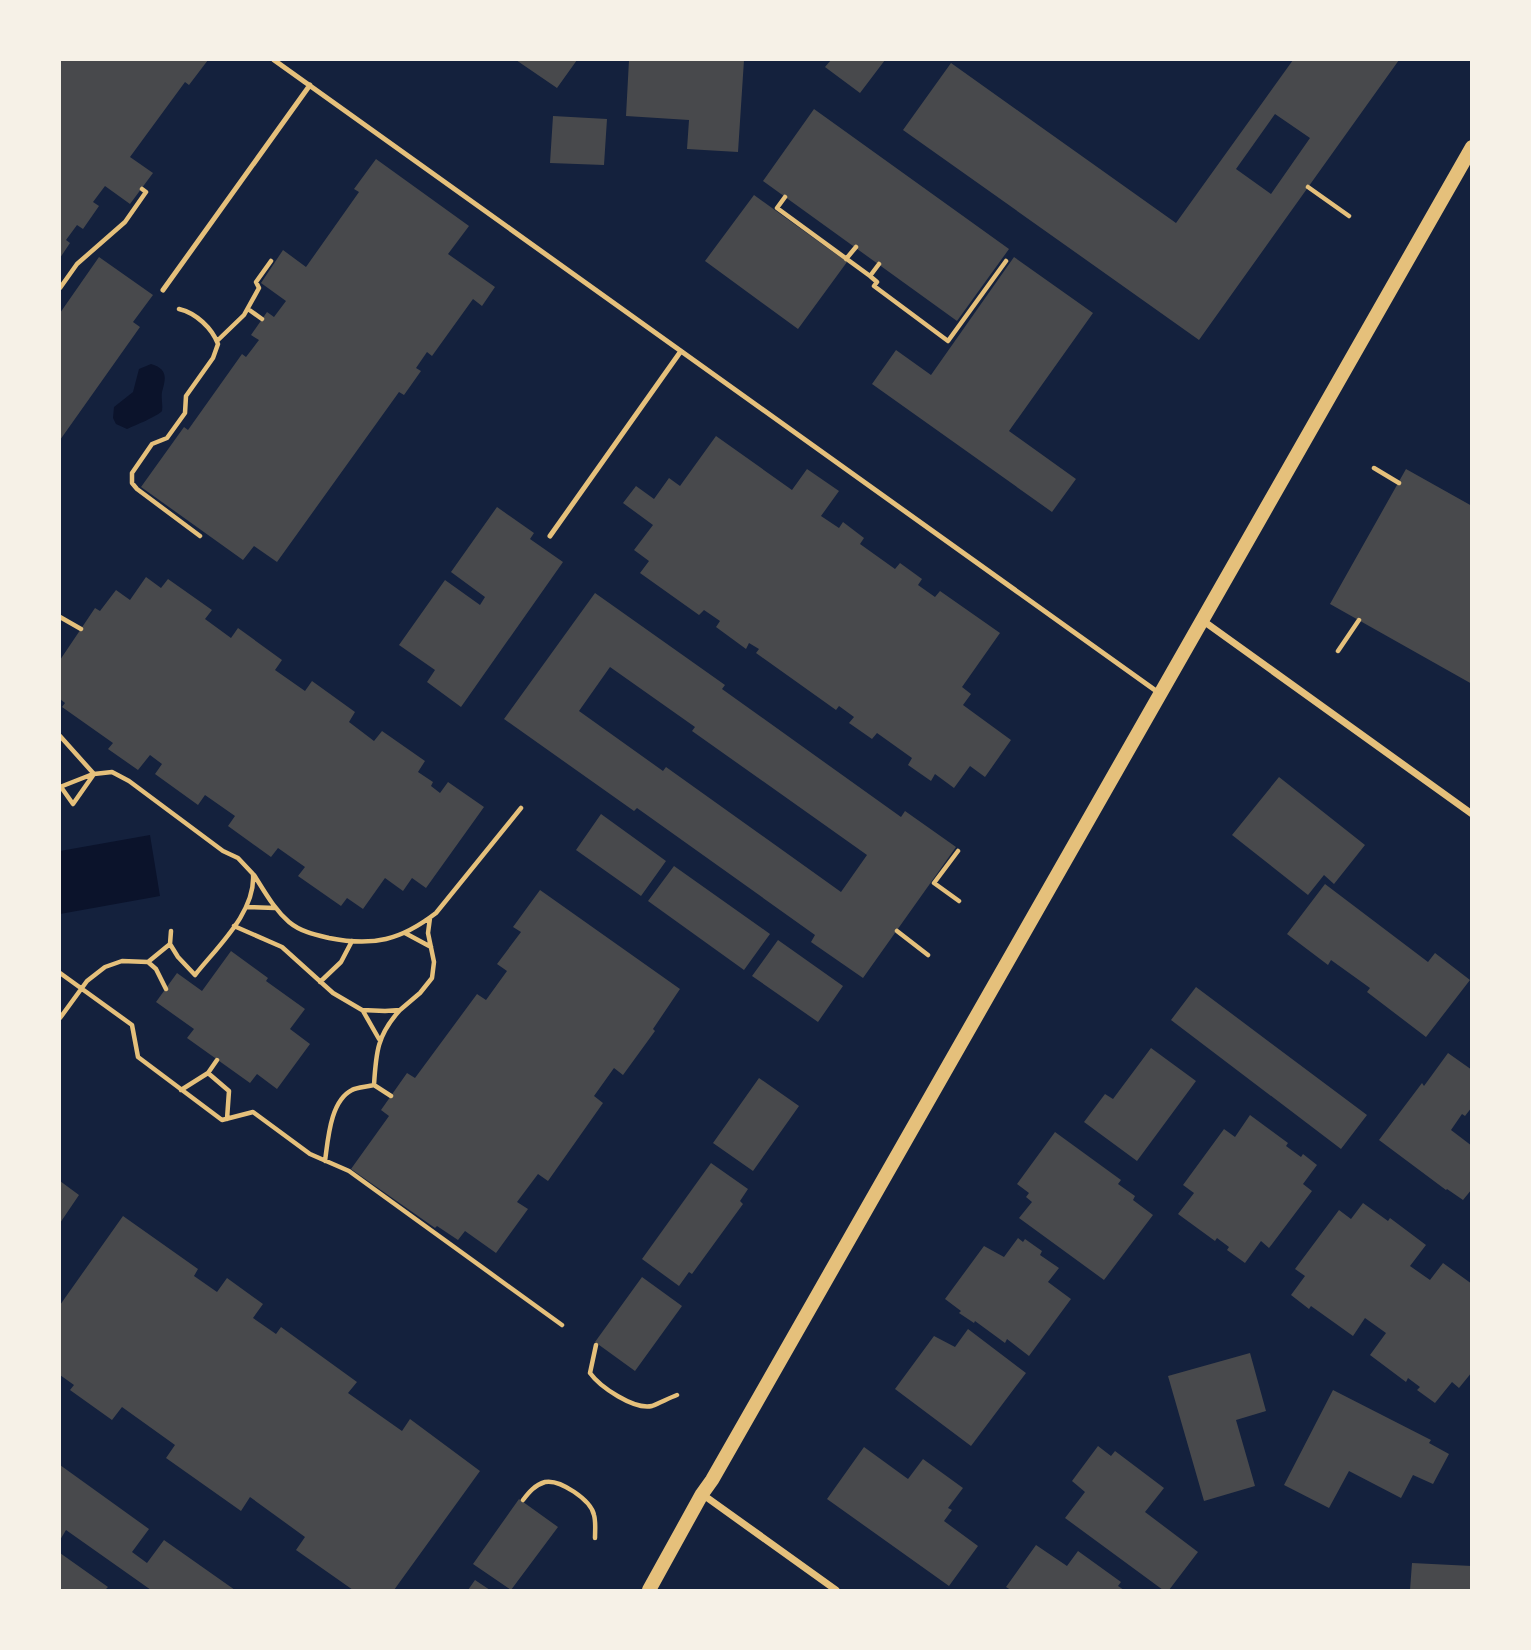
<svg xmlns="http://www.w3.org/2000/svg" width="1531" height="1650" font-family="'Exo 2',sans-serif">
<rect width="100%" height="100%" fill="#14213d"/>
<!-- water -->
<path fill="#0b132b" d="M 151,364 C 168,369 166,378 162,392 C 161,399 163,404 162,411 C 158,416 136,425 127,429 L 116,424 L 113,418 L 114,407 L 133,392 L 139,369 Z
M 150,835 L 160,896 L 60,914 L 60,851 Z"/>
<!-- building -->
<path fill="#48494c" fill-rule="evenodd" d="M 60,60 L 208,60 L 189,85 L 185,82 L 130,157 L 153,173 L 130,204 L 105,186 L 93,202 L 99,206 L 83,229 L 77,225 L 66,240 L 70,243 L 60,258 Z
M 516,60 L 577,60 L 557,88 Z
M 629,60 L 744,60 L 738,152 L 687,149 L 689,120 L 626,116 Z
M 831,60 L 885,60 L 860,93 L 825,67 Z
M 1293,60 L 1399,60 L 1199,340 L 903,130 L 951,63 L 1176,223 ZM 1275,114 L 1310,138 L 1271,194 L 1236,169 Z
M 814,109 L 1009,249 L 957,321 L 763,181 Z
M 553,116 L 607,119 L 604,165 L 550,163 Z
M 376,159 L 469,226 L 448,254 L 495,287 L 482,306 L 473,299 L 432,356 L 427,352 L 416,368 L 421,371 L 404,395 L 399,392 L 277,562 L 254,546 L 243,560 L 141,487 L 184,427 L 188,430 L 242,354 L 246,357 L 259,340 L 251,335 L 267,312 L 274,317 L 286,301 L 261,283 L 283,250 L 306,267 L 359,192 L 354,189 Z
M 754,195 L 847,262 L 798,329 L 705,261 Z
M 99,257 L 153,295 L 133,322 L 140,327 L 60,440 L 60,313 Z
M 1014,257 L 1093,313 L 1009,431 L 1076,479 L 1052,512 L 872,384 L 896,350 L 931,375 Z
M 716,436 L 792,490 L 807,469 L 839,491 L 821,516 L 839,528 L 843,522 L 864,538 L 860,544 L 895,569 L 900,563 L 922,579 L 918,585 L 935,597 L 940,591 L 1000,633 L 962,687 L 971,694 L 963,705 L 1011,740 L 985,777 L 970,766 L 954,788 L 935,774 L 931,781 L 908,765 L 912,758 L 877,733 L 872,739 L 849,723 L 854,717 L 839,706 L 836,710 L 756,653 L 759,649 L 749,643 L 746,649 L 716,627 L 720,621 L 704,610 L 699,615 L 640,573 L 649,561 L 634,550 L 653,525 L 623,503 L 636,486 L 654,499 L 669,478 L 680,486 Z
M 1406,469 L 1472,506 L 1472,684 L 1330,604 Z
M 497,507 L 534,533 L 530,539 L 563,562 L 461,707 L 427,682 L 435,670 L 399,645 L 445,580 L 480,605 L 485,597 L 451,572 Z
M 146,577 L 161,588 L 168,579 L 212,610 L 205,619 L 231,638 L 238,628 L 282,660 L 275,670 L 305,691 L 312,681 L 355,712 L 349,722 L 374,741 L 382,731 L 425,761 L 418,772 L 433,782 L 431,786 L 440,793 L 448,782 L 484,807 L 426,888 L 412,878 L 403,891 L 385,878 L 363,909 L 347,898 L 341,906 L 298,876 L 305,867 L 278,848 L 271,857 L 228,826 L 235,816 L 205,795 L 198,805 L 155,774 L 162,764 L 150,755 L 138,770 L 108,749 L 113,743 L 62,707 L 65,703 L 60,699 L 60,660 L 95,608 L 100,611 L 116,590 L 130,600 Z
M 595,593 L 725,685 L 722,689 L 901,817 L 905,811 L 956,847 L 863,978 L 811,942 L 815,935 L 637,808 L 634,811 L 504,719 ZM 610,667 L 695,727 L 692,731 L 867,855 L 841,892 L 666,767 L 663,771 L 579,711 Z
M 1279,777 L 1365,845 L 1334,884 L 1324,875 L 1308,895 L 1232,835 Z
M 601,814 L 666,861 L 641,896 L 576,850 Z
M 674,866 L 770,934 L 744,970 L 648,901 Z
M 1325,884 L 1428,962 L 1435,953 L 1470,980 L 1426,1037 L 1367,992 L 1370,988 L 1331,960 L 1328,965 L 1287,934 Z
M 540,890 L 680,989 L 653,1029 L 655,1031 L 623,1075 L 614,1068 L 594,1096 L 603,1103 L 548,1181 L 538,1174 L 517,1202 L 528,1209 L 496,1253 L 465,1231 L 458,1240 L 437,1226 L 435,1228 L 351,1169 L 389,1116 L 381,1110 L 407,1073 L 415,1078 L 477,994 L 486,1000 L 507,971 L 497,964 L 521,932 L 513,927 Z
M 778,940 L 843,986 L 818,1022 L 752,976 Z
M 231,951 L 268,978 L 266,981 L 305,1009 L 290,1029 L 310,1044 L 277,1089 L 257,1074 L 250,1083 L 187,1038 L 194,1029 L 156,1002 L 177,973 L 202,991 Z
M 1196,987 L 1367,1115 L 1341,1149 L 1171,1020 Z
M 1151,1048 L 1196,1081 L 1137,1161 L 1084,1122 L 1105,1094 L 1113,1099 Z
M 1448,1053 L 1472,1070 L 1472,1107 L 1465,1116 L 1462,1114 L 1451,1130 L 1472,1146 L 1472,1189 L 1463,1200 L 1447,1189 L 1446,1190 L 1379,1140 L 1422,1083 L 1424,1086 Z
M 759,1078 L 799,1106 L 753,1171 L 713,1143 Z
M 1250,1115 L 1288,1143 L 1286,1146 L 1301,1157 L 1303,1154 L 1317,1165 L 1303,1184 L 1312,1191 L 1269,1248 L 1261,1241 L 1245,1263 L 1227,1250 L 1229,1247 L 1217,1238 L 1215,1241 L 1178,1214 L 1194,1193 L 1183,1185 L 1224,1129 L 1235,1137 Z
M 1055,1132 L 1121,1180 L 1118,1184 L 1135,1196 L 1133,1200 L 1153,1215 L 1104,1280 L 1019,1218 L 1032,1202 L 1026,1197 L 1029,1193 L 1017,1184 Z
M 711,1163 L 748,1189 L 740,1201 L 743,1204 L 692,1274 L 689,1272 L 679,1286 L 642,1259 Z
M 60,1181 L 79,1195 L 60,1223 Z
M 1363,1203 L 1388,1221 L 1390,1218 L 1426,1245 L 1410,1266 L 1430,1280 L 1443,1263 L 1472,1284 L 1472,1372 L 1459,1388 L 1452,1382 L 1435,1403 L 1417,1390 L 1420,1387 L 1408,1378 L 1406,1382 L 1370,1355 L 1386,1333 L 1365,1318 L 1353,1336 L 1311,1306 L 1309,1309 L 1291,1295 L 1305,1276 L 1295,1269 L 1339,1210 L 1351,1219 Z
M 123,1216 L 198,1269 L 194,1276 L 217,1292 L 227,1278 L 263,1304 L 253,1318 L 276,1334 L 281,1327 L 357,1382 L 348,1393 L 402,1431 L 410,1419 L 480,1471 L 394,1590 L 353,1590 L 296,1550 L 305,1537 L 250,1497 L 241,1511 L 166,1458 L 175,1445 L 122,1407 L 112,1420 L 70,1390 L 74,1385 L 60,1375 L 60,1305 Z
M 1018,1238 L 1023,1242 L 1025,1239 L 1042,1251 L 1040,1255 L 1059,1268 L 1048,1282 L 1071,1299 L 1029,1356 L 1007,1339 L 1005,1343 L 975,1321 L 974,1323 L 959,1313 L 961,1311 L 945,1299 L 984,1246 L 1004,1257 Z
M 642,1277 L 682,1306 L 635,1371 L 595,1342 Z
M 968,1329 L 1026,1373 L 971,1446 L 895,1389 L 934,1336 L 955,1347 Z
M 1250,1353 L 1266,1411 L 1236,1420 L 1255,1486 L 1204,1501 L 1168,1376 Z
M 1333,1390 L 1431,1440 L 1429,1443 L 1449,1454 L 1433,1484 L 1413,1475 L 1401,1498 L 1349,1471 L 1329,1508 L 1284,1485 Z
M 1098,1446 L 1111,1456 L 1115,1451 L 1164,1488 L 1145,1512 L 1198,1552 L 1169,1590 L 1163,1590 L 1065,1518 L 1085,1492 L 1072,1481 Z
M 864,1447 L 908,1479 L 923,1459 L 963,1488 L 948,1508 L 952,1510 L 944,1521 L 978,1546 L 949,1586 L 827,1499 Z
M 60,1465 L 149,1529 L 132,1552 L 147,1563 L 164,1540 L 235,1590 L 151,1590 L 66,1530 L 60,1540 Z
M 519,1499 L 558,1527 L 511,1590 L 473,1564 Z
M 1036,1545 L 1067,1566 L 1078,1551 L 1121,1582 L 1118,1586 L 1124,1590 L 1011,1590 L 1006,1587 Z
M 60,1553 L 108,1587 L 105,1590 L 60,1590 Z
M 1412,1563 L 1472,1566 L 1472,1590 L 1410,1590 Z
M 475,1580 L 490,1590 L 468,1590 Z"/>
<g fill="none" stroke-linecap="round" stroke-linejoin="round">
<!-- path -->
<path stroke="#e5c07b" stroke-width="4.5" d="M 1308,187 L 1349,216
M 785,197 L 777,208 L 870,276 L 877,282 L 874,286 L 948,341 L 1006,261
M 846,259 L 856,247
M 870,276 L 879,264
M 60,288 L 77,264 L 125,222 L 146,192 L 142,189
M 179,309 C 196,313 212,328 218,344 L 213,358 L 186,396 L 185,413 L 167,438 L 152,444 L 132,473 L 132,483 L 137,489 L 200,536
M 248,309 L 262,319
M 217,341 L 244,315 L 259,288 L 256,282 L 271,261
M 1374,468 L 1399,483
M 60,617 L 81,629
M 1338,651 L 1359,620
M 60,736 L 94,774 L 112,772 L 129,781 L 223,851 L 238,858 L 253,874 C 256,912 217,947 195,975 L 178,957 L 170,944
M 60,787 L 93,774
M 61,787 L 73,804 L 94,774
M 958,851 L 934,883 L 959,901
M 254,875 C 265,892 274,909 289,922 C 301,932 316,935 329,938 C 373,947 401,940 436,913 L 521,808
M 246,907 L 275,908
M 234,926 L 282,947 L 333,993 L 362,1010 L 385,1011 L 400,1010 L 420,993 L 432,978 L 434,962 L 428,933 L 430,918
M 897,931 L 928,955
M 405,933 L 431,947
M 148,962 L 156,969 L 166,989
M 60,973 L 132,1025 L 138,1057 L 222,1120 L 253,1112 L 310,1154 L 349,1171 L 562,1325
M 320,982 L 341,962 L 352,941
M 363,1011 L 379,1039
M 60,1018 L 87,981 L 105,967 L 122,961 L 148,962 L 170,944 L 171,931
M 208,1073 L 217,1060
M 374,1085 C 376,1053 377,1035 400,1010
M 181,1090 L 208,1073 L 229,1091 L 227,1119
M 325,1161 C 328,1140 330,1101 352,1090 C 357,1087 367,1087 374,1085 L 391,1096
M 596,1345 L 590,1373 C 600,1387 634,1410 652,1406 C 660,1403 669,1398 677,1395
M 523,1500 C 529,1492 535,1485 545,1482 C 560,1479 591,1500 594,1515 C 596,1522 595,1530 595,1538"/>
<!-- service -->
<path stroke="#e5c07b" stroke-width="5" d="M 274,60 L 1159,693
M 163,290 L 310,85
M 550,536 L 681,351"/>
<!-- minor -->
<path stroke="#e5c07b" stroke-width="7" d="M 1202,620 L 1472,814
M 702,1494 L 836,1590"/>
<!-- secondary -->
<path stroke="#e5c07b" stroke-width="14" d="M 649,1590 L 702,1494 L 712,1480 L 1472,147"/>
</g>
<!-- border -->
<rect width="1531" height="1650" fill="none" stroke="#f6f1e7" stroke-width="122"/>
</svg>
